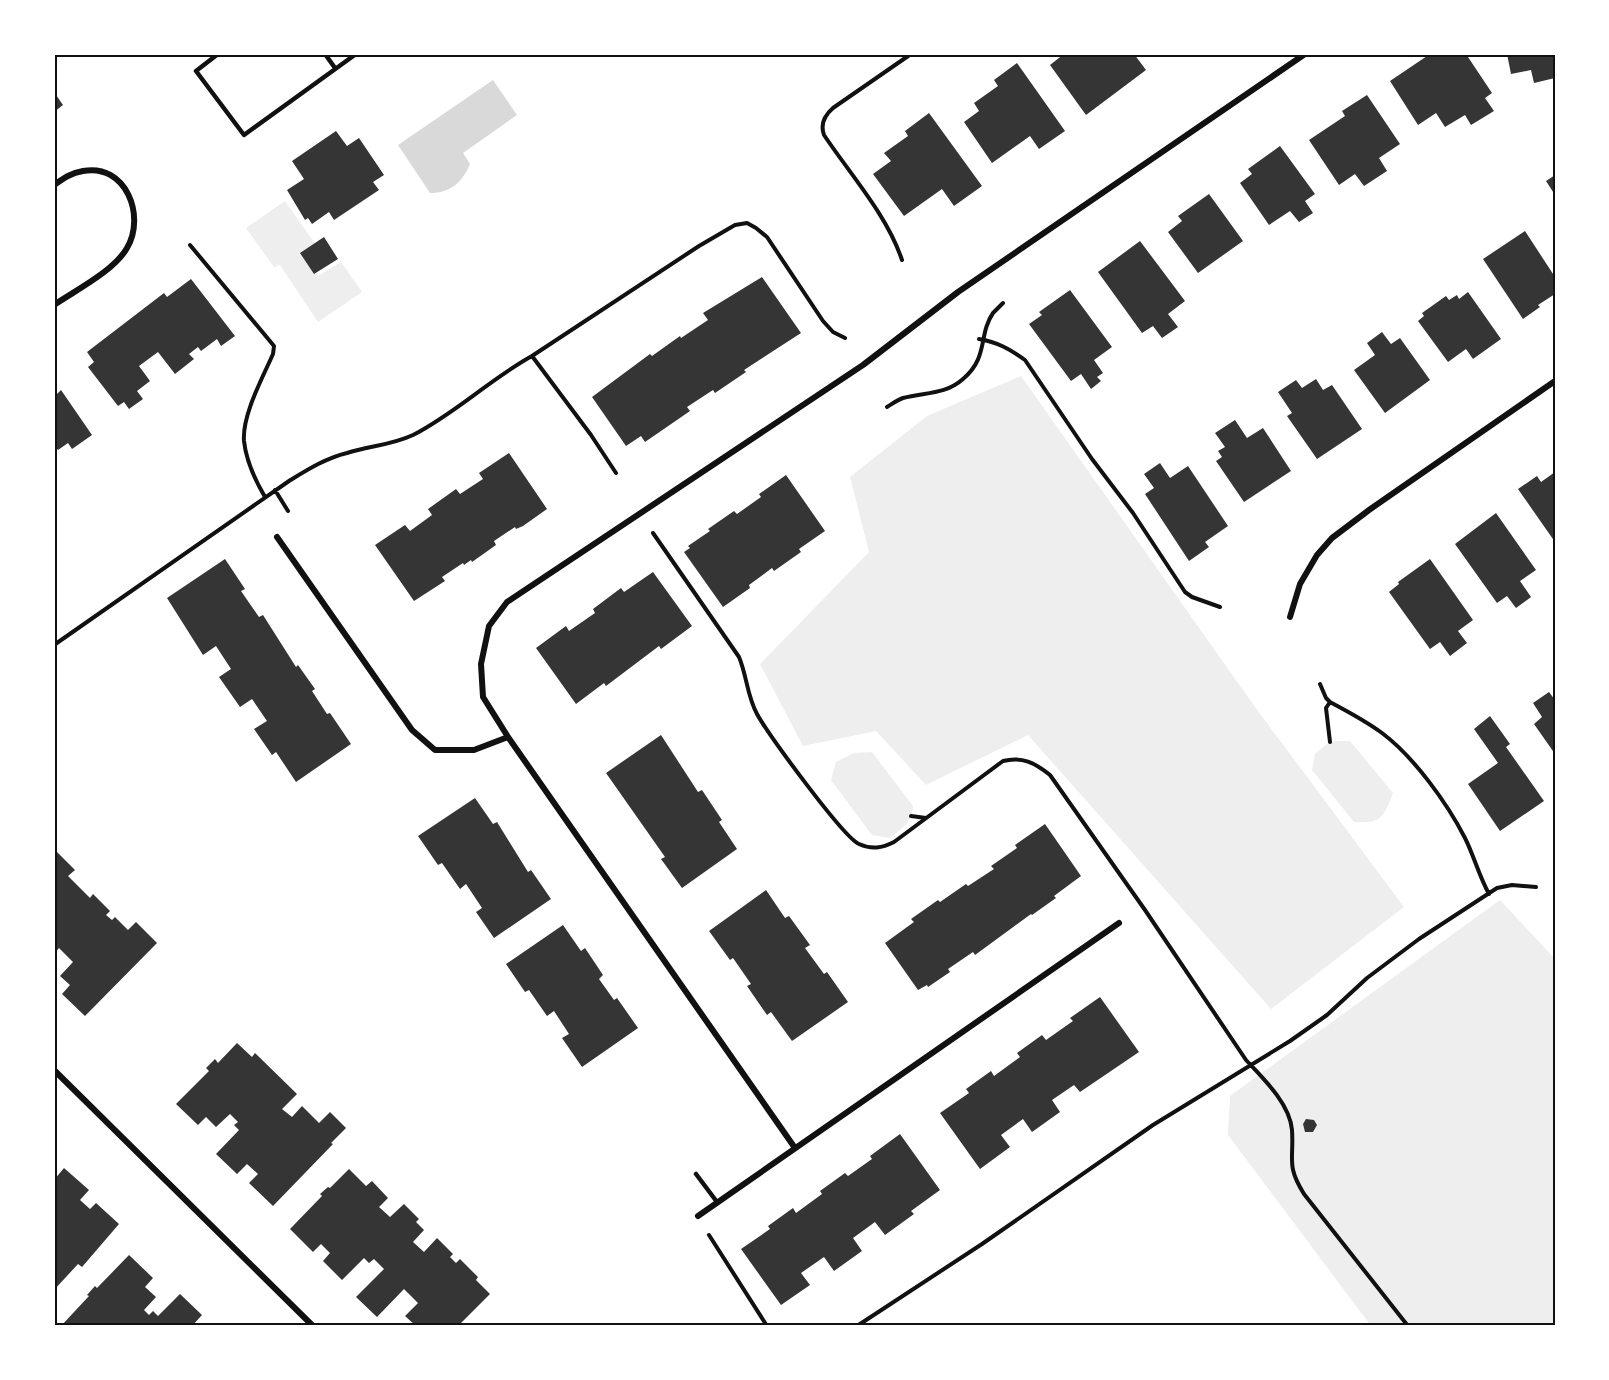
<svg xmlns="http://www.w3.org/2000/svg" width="1609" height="1380" font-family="'DejaVu Sans',sans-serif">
<rect width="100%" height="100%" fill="#fff"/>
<!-- green -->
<path fill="#eee" d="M 285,201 L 316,245 L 302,253 L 318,276 L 341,262 L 362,292 L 318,322 L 280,265 L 274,267 L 246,228 Z
M 1021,376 L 1255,707 L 1404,907 L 1271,1009 L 1028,735 L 926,785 L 876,731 L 803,746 L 760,664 L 869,552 L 850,477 L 927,416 Z
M 1335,741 L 1350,741 L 1393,793 C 1384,817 1381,824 1354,822 L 1312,770 L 1315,754 L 1328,743 Z
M 872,752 L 913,806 C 913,821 901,830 889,838 L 872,835 L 831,780 L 836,762 L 854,753 Z
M 1500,900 L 1555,959 L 1555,1326 L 1371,1326 L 1228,1135 L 1230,1096 Z"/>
<!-- water -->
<path fill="#d9d9d9" d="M 493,80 L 517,115 L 463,153 L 470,164 C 462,183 450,193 430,193 L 398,145 Z"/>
<!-- building -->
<path fill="#353535" d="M 1064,54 L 1134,54 L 1146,70 L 1086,115 L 1050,65 Z
M 1430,54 L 1466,54 L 1492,93 L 1485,98 L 1494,111 L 1471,125 L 1465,115 L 1445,127 L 1436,113 L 1418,125 L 1390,81 Z
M 1507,54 L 1555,54 L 1555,78 L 1534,83 L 1531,70 L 1511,74 Z
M 1017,63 L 1065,131 L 1039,149 L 1030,136 L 992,163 L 964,122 L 979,111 L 974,103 L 998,86 L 994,80 Z
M 54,92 L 63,105 L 54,112 Z
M 1367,95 L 1400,144 L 1379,158 L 1387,171 L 1364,186 L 1355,174 L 1339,185 L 1309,140 L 1345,116 L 1342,111 Z
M 929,113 L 982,186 L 954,206 L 942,189 L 904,216 L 873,174 L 891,161 L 884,153 L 908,136 L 905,131 Z
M 336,131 L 347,146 L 359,138 L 384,175 L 373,182 L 379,190 L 334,220 L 329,212 L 312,224 L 308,218 L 305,220 L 287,190 L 304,179 L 292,161 Z
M 1280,146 L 1315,194 L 1305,201 L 1313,213 L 1299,222 L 1290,211 L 1269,225 L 1240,183 L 1252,174 L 1248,169 Z
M 1555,175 L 1555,195 L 1546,181 Z
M 1209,194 L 1243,241 L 1198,273 L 1168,232 L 1182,221 L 1178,216 Z
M 1525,231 L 1555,277 L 1555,294 L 1538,305 L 1540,307 L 1523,319 L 1483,259 Z
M 324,237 L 338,259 L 314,274 L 300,253 Z
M 1140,241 L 1185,301 L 1168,314 L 1178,327 L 1162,338 L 1153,326 L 1142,333 L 1098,272 Z
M 762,277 L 801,333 L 744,370 L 746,372 L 715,393 L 713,390 L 687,407 L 690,411 L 645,442 L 641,436 L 626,446 L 592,397 L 650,354 L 652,356 L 680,336 L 681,338 L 708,320 L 703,313 Z
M 191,279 L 235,336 L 221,346 L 217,339 L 201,351 L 198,347 L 189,354 L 194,359 L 175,374 L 158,352 L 139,366 L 150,381 L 137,391 L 143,399 L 129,409 L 124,402 L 118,406 L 88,367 L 94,362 L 87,352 L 164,293 L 167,297 Z
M 1070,290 L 1112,347 L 1094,360 L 1103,373 L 1097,377 L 1101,381 L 1091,389 L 1081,374 L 1071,381 L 1029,324 L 1042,315 L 1039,312 Z
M 1468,292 L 1501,339 L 1473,359 L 1466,349 L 1448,362 L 1418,321 L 1424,316 L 1422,313 L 1446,296 L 1449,300 L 1457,295 L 1459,299 Z
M 1382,332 L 1391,344 L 1400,338 L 1430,380 L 1385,413 L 1354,370 L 1375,355 L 1367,343 Z
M 1316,379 L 1323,390 L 1332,385 L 1362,429 L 1317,459 L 1287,416 L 1292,413 L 1278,392 L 1296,380 L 1302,388 Z
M 54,390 L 57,394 L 61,390 L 92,435 L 72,449 L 68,443 L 58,450 L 54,445 Z
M 1235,420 L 1247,438 L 1263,428 L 1291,471 L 1244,502 L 1216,461 L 1222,457 L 1218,451 L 1225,447 L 1215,433 Z
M 509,453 L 547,509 L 523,526 L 516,529 L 515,527 L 494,541 L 496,545 L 472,562 L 471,560 L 464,565 L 463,563 L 442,577 L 445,581 L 414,601 L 375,545 L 405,525 L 410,531 L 432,515 L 428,509 L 456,489 L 460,494 L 483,479 L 479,473 Z
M 1160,463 L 1170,478 L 1188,466 L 1228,526 L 1205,542 L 1209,547 L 1189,561 L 1145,494 L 1154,488 L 1144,474 Z
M 1555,472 L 1555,542 L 1518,489 L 1537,476 L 1541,482 Z
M 786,475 L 825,531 L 799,549 L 801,552 L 774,571 L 772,568 L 749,585 L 750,588 L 723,607 L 684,552 L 690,548 L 688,546 L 710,531 L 708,529 L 734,511 L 737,514 L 761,497 L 759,494 Z
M 1496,513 L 1536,570 L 1520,581 L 1531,597 L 1516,608 L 1507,596 L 1497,603 L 1455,544 Z
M 225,559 L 245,589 L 241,591 L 259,617 L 263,615 L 296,667 L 298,665 L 315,689 L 312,691 L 327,714 L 330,713 L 351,744 L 296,782 L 276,752 L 272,755 L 254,729 L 267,721 L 252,699 L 240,707 L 219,677 L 231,669 L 216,646 L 203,655 L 167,598 Z
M 1430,559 L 1473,620 L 1458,631 L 1467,643 L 1450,656 L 1440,642 L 1430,649 L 1389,592 L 1399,584 L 1398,582 Z
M 653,572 L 692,626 L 661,649 L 659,646 L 606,686 L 604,683 L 576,704 L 536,648 L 566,626 L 569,631 L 595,613 L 593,609 L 621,588 L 624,592 Z
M 1549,692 L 1555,700 L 1555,754 L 1534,724 L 1542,717 L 1533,703 Z
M 1490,716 L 1510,744 L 1506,747 L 1544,801 L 1500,831 L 1468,784 L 1498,763 L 1474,729 Z
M 661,735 L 698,792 L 702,790 L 722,820 L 719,822 L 737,849 L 682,888 L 661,859 L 665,857 L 606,773 Z
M 475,798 L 493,824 L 497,822 L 528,872 L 531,870 L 551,899 L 494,938 L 476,912 L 482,908 L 466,884 L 460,889 L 442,863 L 438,865 L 418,836 Z
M 1045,824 L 1081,876 L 1054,896 L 1056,898 L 1032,915 L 1031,914 L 975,955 L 973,952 L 948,969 L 950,972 L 928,987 L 927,985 L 918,990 L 885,943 L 914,922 L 911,919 L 938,900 L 940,902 L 966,884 L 968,886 L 994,869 L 991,866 L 1017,848 L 1015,845 Z
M 54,849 L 75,870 L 68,876 L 90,898 L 93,894 L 110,911 L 106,915 L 112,920 L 115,917 L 128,930 L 136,922 L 157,943 L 85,1016 L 62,994 L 70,985 L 60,976 L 73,962 L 59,948 L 54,954 Z
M 766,890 L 785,918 L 789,916 L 810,945 L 805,948 L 824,974 L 827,972 L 848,1002 L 792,1041 L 771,1012 L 767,1015 L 747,986 L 751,984 L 733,958 L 730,960 L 709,931 Z
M 563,925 L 581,951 L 585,948 L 603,975 L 599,979 L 614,1000 L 617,998 L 638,1028 L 582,1067 L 562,1038 L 569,1034 L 554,1011 L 547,1016 L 529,990 L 525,992 L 506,964 Z
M 1100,997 L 1139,1052 L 1080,1092 L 1074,1085 L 1052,1100 L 1060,1112 L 1032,1132 L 1023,1119 L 1001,1135 L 1010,1147 L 980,1169 L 940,1113 L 969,1093 L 966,1089 L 991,1071 L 994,1076 L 1020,1057 L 1017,1053 L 1042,1035 L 1046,1040 L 1073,1021 L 1070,1018 Z
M 237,1043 L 252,1057 L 255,1053 L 297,1094 L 282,1109 L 292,1117 L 302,1106 L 319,1123 L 330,1112 L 346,1128 L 331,1143 L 333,1144 L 273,1206 L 249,1183 L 258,1174 L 247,1164 L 237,1174 L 216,1154 L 239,1130 L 234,1125 L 238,1122 L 230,1114 L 216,1127 L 206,1117 L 198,1125 L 176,1104 L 209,1071 L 206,1068 L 215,1059 L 218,1063 Z
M 1306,1119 L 1314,1120 L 1317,1125 L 1313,1132 L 1305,1132 L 1303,1124 Z
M 900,1134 L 940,1190 L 911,1211 L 914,1214 L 885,1235 L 875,1222 L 853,1238 L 862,1251 L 834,1271 L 824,1257 L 801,1273 L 810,1285 L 781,1305 L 741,1249 L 770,1229 L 768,1226 L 793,1208 L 796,1213 L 822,1194 L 820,1191 L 845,1173 L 848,1176 L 872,1159 L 870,1156 Z
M 64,1168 L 89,1190 L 80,1200 L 90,1209 L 96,1203 L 119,1224 L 82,1267 L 78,1264 L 54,1290 L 54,1180 Z
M 349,1169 L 366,1186 L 372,1181 L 388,1198 L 379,1207 L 390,1217 L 404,1204 L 419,1219 L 416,1222 L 424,1230 L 413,1242 L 424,1252 L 437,1238 L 453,1254 L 450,1257 L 456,1263 L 460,1259 L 478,1277 L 476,1280 L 490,1294 L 458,1326 L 413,1326 L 415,1325 L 405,1316 L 418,1303 L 404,1289 L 377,1317 L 356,1297 L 384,1269 L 374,1259 L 369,1263 L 364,1258 L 342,1280 L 323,1261 L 330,1253 L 321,1244 L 313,1252 L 290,1229 L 322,1196 L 320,1194 L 328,1187 L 330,1188 Z
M 129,1255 L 153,1278 L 145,1287 L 156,1297 L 144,1310 L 149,1315 L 153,1311 L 158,1316 L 180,1294 L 202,1315 L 192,1326 L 61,1326 L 89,1296 L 87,1295 L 95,1286 L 97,1288 Z"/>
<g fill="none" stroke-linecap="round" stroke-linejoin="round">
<!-- path -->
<path stroke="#111" stroke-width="4" d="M 190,245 L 274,346 L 273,354 C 263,377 242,415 244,441 C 246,460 255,480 265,497
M 902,260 C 887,215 850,174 824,135 C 820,124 825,115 833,108 L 911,54
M 979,339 C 997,342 1010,349 1025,360 L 1092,459 L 1133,513 L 1185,592 L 1192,597 L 1220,607
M 532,356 L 591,435 L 616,473
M 887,407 C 892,404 897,400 903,398 C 925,392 945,395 963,379 C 989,357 978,335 993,313 C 996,310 1000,306 1003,303
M 275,490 L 288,511
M 653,533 L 739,657 C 747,676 747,696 757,714 C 768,734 843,837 859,844 C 872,850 882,848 894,842 L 1003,761 C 1022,756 1035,763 1050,775 L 1145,910 L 1246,1060 C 1263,1078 1290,1104 1292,1130 C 1294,1160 1286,1165 1304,1194 L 1408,1326
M 54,645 L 289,481 C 307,470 326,458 347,453 C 369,446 392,445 413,435 C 456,413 490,379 532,356 L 699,246 L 735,225 L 747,223 L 756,228 L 767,237 L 823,321 L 833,332 L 845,338
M 1320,684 L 1326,698 L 1330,702 C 1347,711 1366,721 1382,733 C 1414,757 1447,803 1465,838 C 1474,856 1479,876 1489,894
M 1330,702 L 1326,708 L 1330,742
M 911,816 L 926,818
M 709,1235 L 767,1326
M 857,1326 L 982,1244 L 1153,1125 L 1290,1041 L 1327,1015 L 1367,978 L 1419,939 L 1497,888 L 1512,885 L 1536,887"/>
<!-- service -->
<path stroke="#111" stroke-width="4.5" d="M 218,54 L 196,71 L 244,135 L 356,54
M 325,54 L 335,68
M 696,1174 L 717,1202"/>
<!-- minor -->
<path stroke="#111" stroke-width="6" d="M 54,185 C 64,178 71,173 83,171 C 126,163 146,216 127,248 C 114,271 76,290 54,305
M 277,537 L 412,730 L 435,750 L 474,750 L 508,737
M 1290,617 L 1300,584 L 1317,555 L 1332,538 L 1369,510 L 1555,381
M 54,1070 L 313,1326
M 795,1148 L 508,737 L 483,697 L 481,664 L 489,626 L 507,602 L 863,365 L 958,292 L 1305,54
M 698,1216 L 1119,923"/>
</g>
<!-- border -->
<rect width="1609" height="1380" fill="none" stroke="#ffffff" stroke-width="111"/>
<rect x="56" y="56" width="1498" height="1268" fill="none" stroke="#111" stroke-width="2"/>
</svg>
